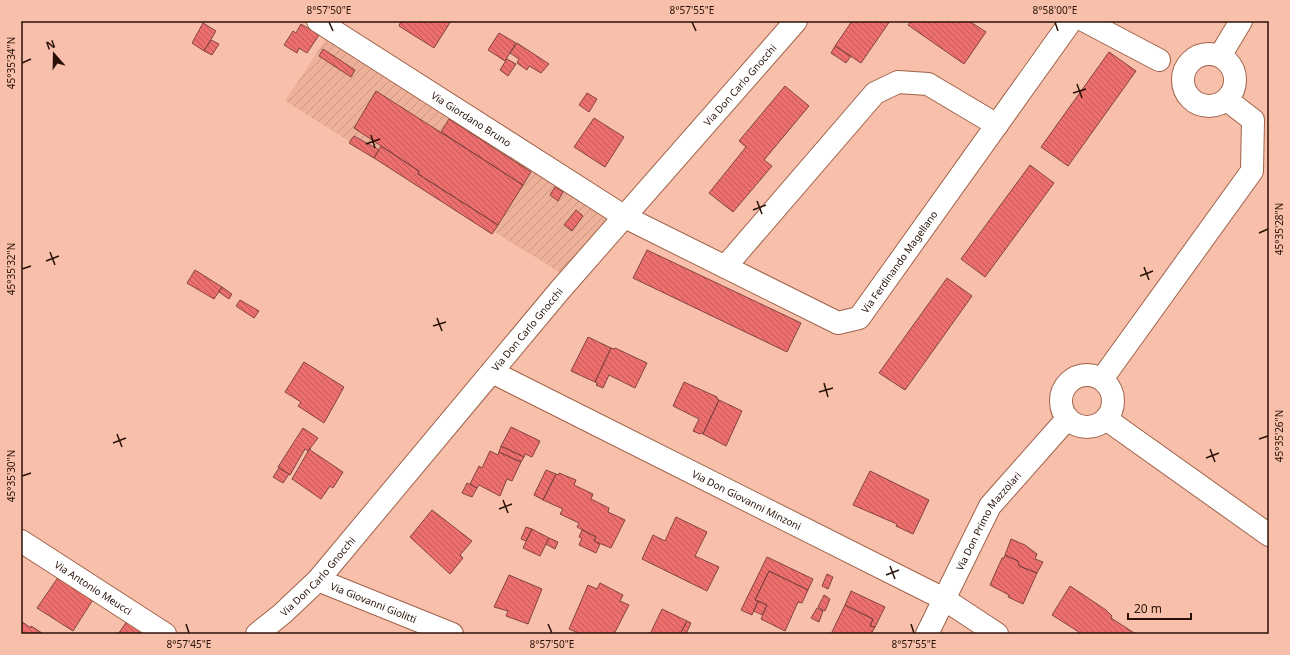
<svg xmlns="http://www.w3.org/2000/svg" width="1290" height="655" font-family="'Noto Sans',sans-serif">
<defs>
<pattern id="industrial-furrows" width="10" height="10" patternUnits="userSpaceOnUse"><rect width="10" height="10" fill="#edb19a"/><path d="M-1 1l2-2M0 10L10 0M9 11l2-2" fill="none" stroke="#cb9783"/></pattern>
<pattern id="building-back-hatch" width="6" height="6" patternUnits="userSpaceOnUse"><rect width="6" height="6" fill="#ec6f6d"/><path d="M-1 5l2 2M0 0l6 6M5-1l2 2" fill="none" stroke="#bf5a58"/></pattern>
</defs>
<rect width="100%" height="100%" fill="#f8c0ab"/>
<!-- industrial -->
<path fill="url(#industrial-furrows)" d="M 336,24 L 623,211 L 567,277 L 285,101 Z"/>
<!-- building -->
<path fill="url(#building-back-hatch)" stroke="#834341" d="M 401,21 L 451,21 L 434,48 L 399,26 Z
M 852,21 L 890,21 L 861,63 L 835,46 Z
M 911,21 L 969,21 L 986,32 L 964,64 L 908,25 Z
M 203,23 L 216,31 L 204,51 L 192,43 Z
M 301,24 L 319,35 L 307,53 L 299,48 L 297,53 L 284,45 L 293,31 L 296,33 Z
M 499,33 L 516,43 L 505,61 L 488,50 Z
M 211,40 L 219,44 L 212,55 L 204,51 Z
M 517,43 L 549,64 L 541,73 L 529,66 L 527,70 L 517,63 L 519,59 L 510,53 Z
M 835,46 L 851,56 L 846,63 L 831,53 Z
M 323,49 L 355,70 L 351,77 L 319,56 Z
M 1109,52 L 1136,71 L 1068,166 L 1041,147 Z
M 507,59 L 516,64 L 508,76 L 500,70 Z
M 785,86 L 809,106 L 764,160 L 772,166 L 733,212 L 709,193 L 746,147 L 739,141 Z
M 376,91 L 523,185 L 498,225 L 418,174 L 419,171 L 354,128 Z
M 587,93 L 597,99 L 589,112 L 579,105 Z
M 594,118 L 624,137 L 605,167 L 574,147 Z
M 449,119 L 531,172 L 523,185 L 441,132 Z
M 354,136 L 379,150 L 374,158 L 349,143 Z
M 381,146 L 419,171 L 418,174 L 498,225 L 492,234 L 374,158 Z
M 1030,165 L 1054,183 L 985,277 L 961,259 Z
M 555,187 L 563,192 L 558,201 L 550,195 Z
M 576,210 L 583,216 L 572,231 L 564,225 Z
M 647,250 L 801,323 L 787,352 L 633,278 Z
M 195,270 L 222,287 L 214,299 L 187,283 Z
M 947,278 L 972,296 L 905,390 L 879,373 Z
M 222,287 L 232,294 L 229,299 L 219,292 Z
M 240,300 L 259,311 L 254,318 L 236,306 Z
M 588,337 L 611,348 L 595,382 L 571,371 Z
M 611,348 L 614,349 L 615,348 L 647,363 L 635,388 L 609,375 L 603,388 L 596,385 L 598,384 L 595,382 Z
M 304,362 L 344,387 L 324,423 L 298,406 L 301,402 L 285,392 Z
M 684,382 L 717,397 L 717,399 L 719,400 L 703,434 L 701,433 L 700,434 L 693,431 L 699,419 L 673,406 Z
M 719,400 L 742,411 L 726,446 L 703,434 Z
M 511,427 L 540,441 L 532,457 L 525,454 L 524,457 L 501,446 Z
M 303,428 L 318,438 L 308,451 L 305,449 L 290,475 L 278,467 Z
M 501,446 L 524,457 L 521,462 L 499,452 Z
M 310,448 L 310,450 L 343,472 L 333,488 L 330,486 L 321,499 L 292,479 Z
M 490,451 L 498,455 L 499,452 L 521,462 L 512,481 L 507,479 L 500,496 L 479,485 L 477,488 L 470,484 L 479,466 L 482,468 Z
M 279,468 L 289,474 L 283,483 L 273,477 Z
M 546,470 L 556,474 L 543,500 L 534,495 Z
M 870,471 L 929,500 L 913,534 L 896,526 L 897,524 L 853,505 Z
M 559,473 L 576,480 L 574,485 L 593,494 L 591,499 L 609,508 L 608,512 L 625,520 L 611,548 L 594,541 L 596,537 L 577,527 L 579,523 L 560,514 L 563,509 L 543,500 L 556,474 L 558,475 Z
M 467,483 L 477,488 L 472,497 L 462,493 Z
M 432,510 L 472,541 L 460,555 L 463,558 L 450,574 L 410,537 Z
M 676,517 L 707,532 L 695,556 L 719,567 L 707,591 L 642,559 L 653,535 L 665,541 Z
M 526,527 L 532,529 L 526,541 L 521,539 Z
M 532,529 L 549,538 L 540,556 L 523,548 Z
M 582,530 L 596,537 L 594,541 L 600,544 L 596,553 L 579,545 L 582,538 L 579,537 Z
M 549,538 L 558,542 L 555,549 L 546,544 Z
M 1011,539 L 1025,545 L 1037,554 L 1035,559 L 1043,562 L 1037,573 L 1019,566 L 1018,561 L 1005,555 Z
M 1005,555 L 1018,561 L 1019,566 L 1037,573 L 1023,604 L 1008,597 L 1009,595 L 990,585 L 1002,558 L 1004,558 Z
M 767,557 L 813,579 L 808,590 L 769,571 L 755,600 L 758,601 L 752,615 L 741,610 Z
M 769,571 L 808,590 L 802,603 L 798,602 L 785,631 L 761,619 L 767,605 L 755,600 Z
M 827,574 L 833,577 L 828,589 L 822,586 Z
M 509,575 L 542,589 L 528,624 L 506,616 L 508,611 L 494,607 Z
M 59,576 L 94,598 L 73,631 L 37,608 Z
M 600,583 L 623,595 L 620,601 L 629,605 L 614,634 L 581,634 L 569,629 L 588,585 L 597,589 Z
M 1070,586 L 1106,610 L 1112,616 L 1111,618 L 1136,634 L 1082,634 L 1052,615 Z
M 851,591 L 885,607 L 875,627 L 870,626 L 873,619 L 845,605 Z
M 824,595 L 830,599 L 825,611 L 818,607 Z
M 758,601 L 767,605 L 762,615 L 754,611 Z
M 845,605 L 873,619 L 870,626 L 875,627 L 871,634 L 831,634 Z
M 817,608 L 823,611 L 819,622 L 811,618 Z
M 662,609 L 687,621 L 680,634 L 650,634 Z
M 128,620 L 142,629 L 139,634 L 118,634 Z
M 21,621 L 31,628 L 31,626 L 42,633 L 21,634 Z
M 687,621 L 691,623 L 686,634 L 680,634 Z"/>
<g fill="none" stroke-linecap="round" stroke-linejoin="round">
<defs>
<g id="minor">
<path id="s1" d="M 318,21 L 625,217 L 838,323 L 859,318 L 1071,21"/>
<path d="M 1085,21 L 1159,60"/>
<circle cx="1209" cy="80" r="26"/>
<path d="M 1220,56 L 1241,21"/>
<path d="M 725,267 L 875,93 L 898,82 L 928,84 L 997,125"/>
<path id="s2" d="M 492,372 L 944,599 L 997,634"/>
<circle cx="1087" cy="401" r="26"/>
<path d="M 1102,379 L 1252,171 L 1253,120 L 1227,100"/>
<path d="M 1106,419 L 1269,535"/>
<path id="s3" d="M 21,541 L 165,634"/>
<path id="s4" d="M 318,580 L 452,634"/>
<path id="s5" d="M 257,634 L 282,614 L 318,580 L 560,290 L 796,21"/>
<path id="s6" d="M 927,634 L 990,506 L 1067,419"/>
</g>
</defs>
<!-- minor casing -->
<use href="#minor" stroke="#9f6249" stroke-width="24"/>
<!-- minor -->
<use href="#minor" stroke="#fff" stroke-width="22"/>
</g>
<!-- ticks -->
<path fill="none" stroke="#281006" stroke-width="1.5" d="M 329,22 L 333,31M 692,22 L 696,31M 1055,22 L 1058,31M 22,63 L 31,59M 1077,84 L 1082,98M 1073,93 L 1086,89M 371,135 L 375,148M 366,144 L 380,139M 757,201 L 762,214M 753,210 L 766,205M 1259,233 L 1268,229M 50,252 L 55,265M 46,261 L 59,256M 1144,267 L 1149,280M 22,269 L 31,266M 1140,276 L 1153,271M 437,318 L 442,331M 433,326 L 446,322M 824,383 L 828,397M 819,392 L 833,388M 117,434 L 122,447M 1259,439 L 1268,436M 113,443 L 126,438M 1210,449 L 1215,462M 1206,458 L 1219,453M 22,476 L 31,473M 503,500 L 508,513M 499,509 L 512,504M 890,566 L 895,579M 886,575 L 899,570M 186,624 L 189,633M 548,624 L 552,633M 911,624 L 914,633"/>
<g text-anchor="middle" stroke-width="3" stroke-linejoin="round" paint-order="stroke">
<!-- street labels -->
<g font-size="10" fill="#281006" stroke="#f8c0ab">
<text dy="4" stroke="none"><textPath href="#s5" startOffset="732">Via Don Carlo Gnocchi</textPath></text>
<text dy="4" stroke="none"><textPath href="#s1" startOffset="182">Via Giordano Bruno</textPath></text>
<text dy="4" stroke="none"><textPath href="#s1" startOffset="693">Via Ferdinando Magellano</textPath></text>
<text dy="4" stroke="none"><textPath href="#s5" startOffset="408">Via Don Carlo Gnocchi</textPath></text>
<text dy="4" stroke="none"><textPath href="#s2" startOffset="285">Via Don Giovanni Minzoni</textPath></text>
<text dy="4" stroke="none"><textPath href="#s6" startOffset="129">Via Don Primo Mazzolari</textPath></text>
<text dy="4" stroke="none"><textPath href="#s5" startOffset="84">Via Don Carlo Gnocchi</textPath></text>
<text dy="4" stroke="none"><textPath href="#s3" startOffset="86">Via Antonio Meucci</textPath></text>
<text dy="4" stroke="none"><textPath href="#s4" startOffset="60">Via Giovanni Giolitti</textPath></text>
</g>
</g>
<!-- border -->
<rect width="1290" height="655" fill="none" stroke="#f8c0ab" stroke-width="44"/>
<!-- north arrow -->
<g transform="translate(54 54) rotate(340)" stroke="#f8c0ab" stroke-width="3" paint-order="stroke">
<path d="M0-3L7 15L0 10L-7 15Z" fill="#281006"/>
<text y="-6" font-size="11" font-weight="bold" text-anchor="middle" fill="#281006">N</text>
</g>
<!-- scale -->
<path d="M1128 613v6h63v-6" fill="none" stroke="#281006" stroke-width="2"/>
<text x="1134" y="613" font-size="12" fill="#281006" stroke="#f8c0ab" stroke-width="3" paint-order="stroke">20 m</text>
<rect x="22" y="22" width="1246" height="611" fill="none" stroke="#281006" stroke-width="1.5"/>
<g font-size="10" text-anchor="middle" fill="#281006">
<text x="329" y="14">8°57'50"E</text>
<text x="692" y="14">8°57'55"E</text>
<text x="1055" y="14">8°58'00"E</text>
<text transform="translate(11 63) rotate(-90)" y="4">45°35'34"N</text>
<text transform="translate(1279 229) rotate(-90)" y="4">45°35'28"N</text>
<text transform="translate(11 269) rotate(-90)" y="4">45°35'32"N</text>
<text transform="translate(1279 436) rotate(-90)" y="4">45°35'26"N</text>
<text transform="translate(11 476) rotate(-90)" y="4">45°35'30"N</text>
<text x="189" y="648">8°57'45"E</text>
<text x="552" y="648">8°57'50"E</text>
<text x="914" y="648">8°57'55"E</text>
</g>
</svg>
